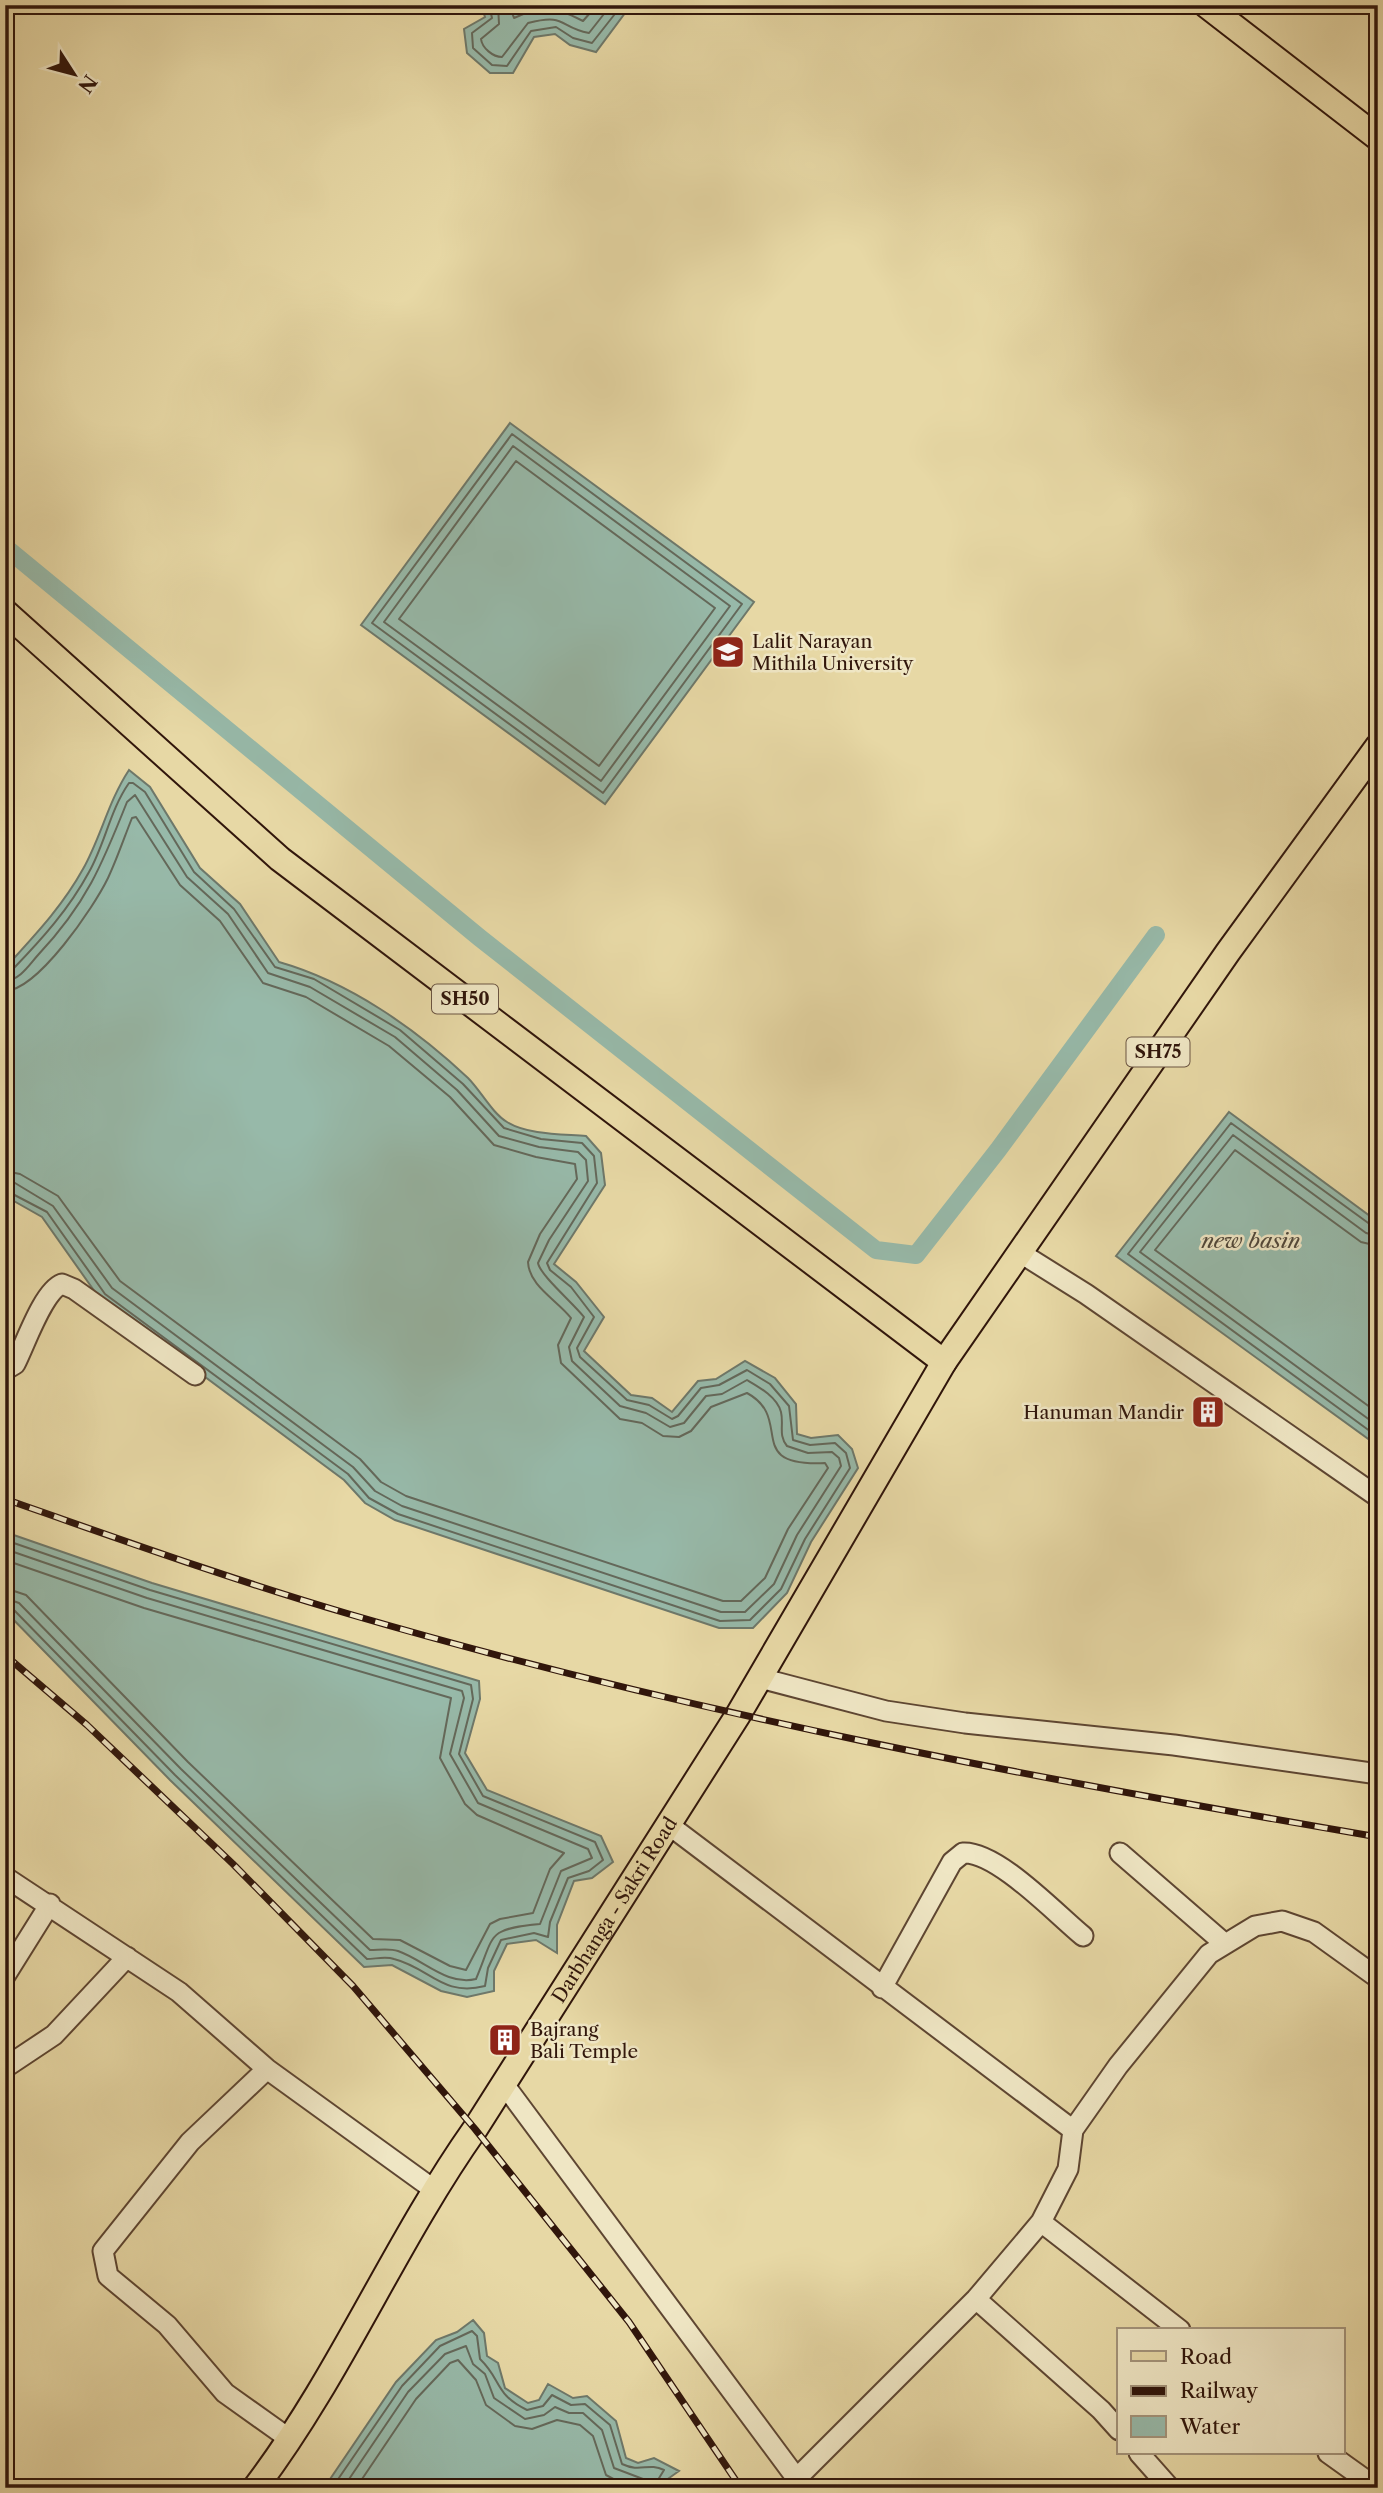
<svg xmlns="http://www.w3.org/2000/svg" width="1383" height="2493" font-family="'Libre Caslon Text',serif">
<rect width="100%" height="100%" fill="#e7d8a5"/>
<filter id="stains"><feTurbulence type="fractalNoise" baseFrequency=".00286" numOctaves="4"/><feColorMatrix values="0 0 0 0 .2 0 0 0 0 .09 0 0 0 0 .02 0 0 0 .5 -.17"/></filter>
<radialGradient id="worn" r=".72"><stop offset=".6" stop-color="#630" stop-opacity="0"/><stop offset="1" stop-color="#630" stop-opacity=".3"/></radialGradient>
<!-- water -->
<path fill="#97b9a9" stroke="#6e786a" stroke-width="2" d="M 481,5 L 631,5 L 596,52 L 570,45 L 555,34 L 534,37 L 513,73 L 490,73 L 467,53 L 464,29 L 485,17 Z
M 510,423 L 754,602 L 605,804 L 361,625 Z
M 129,770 L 150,787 L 200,868 L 240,904 L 279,962 C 349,982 415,1028 468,1078 C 481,1091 492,1113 507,1122 C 528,1135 562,1134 586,1136 L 601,1153 L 605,1185 L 554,1264 L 576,1282 L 604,1317 L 584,1351 L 631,1395 L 652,1398 L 672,1412 L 698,1381 L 716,1379 L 745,1361 L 775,1378 L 796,1404 L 797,1434 L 811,1438 L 838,1435 L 852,1449 L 858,1468 L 811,1542 L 787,1593 L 753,1628 L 719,1628 L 395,1520 L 365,1503 L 344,1480 L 100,1299 L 42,1217 L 5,1196 L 5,968 C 34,936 62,907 83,869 C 101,837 108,802 129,770 Z
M 1229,1112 L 1378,1222 L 1378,1446 L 1116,1256 Z
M 5,1532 L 152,1583 L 479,1681 L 480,1699 L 465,1753 L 487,1790 L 601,1836 L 613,1862 L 592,1878 L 574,1881 L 557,1925 L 557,1953 L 536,1940 L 507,1944 L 494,1971 L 494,1991 L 467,1997 L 441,1991 L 392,1965 L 364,1967 L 170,1780 L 5,1611 Z
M 473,2320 L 484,2333 L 487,2356 L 498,2363 L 505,2388 L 528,2403 L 539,2400 L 548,2384 L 573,2398 L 587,2396 L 616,2421 L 626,2458 L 638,2463 L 654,2458 L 679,2471 L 655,2488 L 324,2488 L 396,2382 L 436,2340 L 457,2332 Z"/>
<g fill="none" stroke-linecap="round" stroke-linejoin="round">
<!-- shore -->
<path stroke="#64685a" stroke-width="2" d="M 489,5 L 492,18 L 472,33 L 473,48 L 492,65 L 507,66 L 531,31 L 556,27 L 573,38 L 592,43 L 622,5
M 498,5 L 499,24 L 481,39 C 482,48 493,57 502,57 L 528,23 C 567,13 558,27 589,33 L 611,5
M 509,5 L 514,18 C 546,4 553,6 583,21 L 597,5
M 512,434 L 742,604 L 603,793 L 372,623 Z
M 513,446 L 730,606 L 601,781 L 384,622 Z
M 516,461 L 715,608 L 599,766 L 399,619 Z
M 5,972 L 13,969 C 42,939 69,909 89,872 C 105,844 110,810 129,783 L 133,783 L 145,792 L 194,872 L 234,909 L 275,967 L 314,979 L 400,1030 L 463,1084 L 504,1128 L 541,1139 L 582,1143 L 594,1156 L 597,1183 L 547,1263 L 550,1270 L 571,1287 L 594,1317 L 577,1348 L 580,1357 L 627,1400 L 649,1405 L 672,1419 L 678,1416 L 701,1388 L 719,1385 L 747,1370 L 770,1384 L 789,1406 L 793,1440 L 810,1445 L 835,1443 L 846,1453 L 850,1468 L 805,1539 L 781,1589 L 750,1620 L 720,1621 L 398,1514 L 369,1498 L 348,1474 L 105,1294 L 47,1212 L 5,1190
M 5,981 C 20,980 29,965 38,955 C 86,904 102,865 127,802 L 135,795 L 187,877 L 228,914 L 268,973 L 310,987 L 395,1037 L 457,1090 L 499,1136 L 539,1147 L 578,1152 L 586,1160 L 588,1181 L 549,1240 L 538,1263 C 540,1275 573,1303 584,1317 L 569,1347 L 572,1361 L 620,1406 L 646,1413 L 670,1427 L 684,1423 L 706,1396 L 722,1394 L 747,1380 C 759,1387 777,1397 781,1412 C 784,1425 778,1435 787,1446 L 808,1453 L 832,1452 L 839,1458 L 841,1466 L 797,1535 L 774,1584 L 745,1612 L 721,1612 L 402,1506 L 375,1491 L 353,1467 L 112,1288 L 53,1206 L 15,1183 L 5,1182
M 5,991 C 38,990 94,907 108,878 C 117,859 124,838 132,818 L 136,817 L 180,885 L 220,921 L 263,983 L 306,997 L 389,1046 L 450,1097 L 494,1145 L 536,1157 L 575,1164 L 577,1179 L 540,1234 L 528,1262 C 529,1286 557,1300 571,1318 L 558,1345 L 561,1363 L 620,1419 L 642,1423 L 663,1436 L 679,1437 L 691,1431 L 711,1407 L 747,1393 C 795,1419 742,1467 825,1463 L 828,1468 L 788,1529 L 765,1578 L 741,1601 L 723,1601 L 406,1496 L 381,1482 L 360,1459 L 120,1281 L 58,1196 L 20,1174 L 5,1171
M 1378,1227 L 1371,1225 L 1231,1123 L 1128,1254 L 1378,1437
M 1378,1236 L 1366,1233 L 1233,1135 L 1140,1252 L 1378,1426
M 1378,1246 L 1361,1242 L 1235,1150 L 1155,1250 L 1378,1413
M 5,1540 L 150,1590 L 471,1685 L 473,1699 L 459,1754 L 483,1796 L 595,1842 L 603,1860 L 589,1871 L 568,1878 L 550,1922 L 548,1937 L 534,1933 L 501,1940 L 488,1968 L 485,1986 C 442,1997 430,1968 394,1959 C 386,1956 375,1959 367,1959 L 175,1775 L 13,1609 L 5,1607
M 5,1549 L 147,1598 L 462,1691 L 464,1698 L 450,1754 L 478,1803 L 588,1849 L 592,1858 L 561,1871 L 540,1924 C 486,1929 495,1934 476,1979 C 447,1986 424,1960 398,1951 C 389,1948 379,1950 370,1950 L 181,1769 L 19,1603 L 5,1598
M 5,1560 L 144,1608 L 451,1698 L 440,1758 L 465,1804 L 477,1815 L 564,1853 L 550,1869 L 533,1913 L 500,1919 L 490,1924 L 466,1970 L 450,1966 L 400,1940 L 373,1939 L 188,1762 L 26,1595 L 5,1588
M 332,2488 L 402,2386 L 440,2346 L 472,2331 L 477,2336 L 480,2359 C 502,2380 494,2394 527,2410 L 543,2406 L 552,2395 L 571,2405 L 585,2404 L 610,2425 L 622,2464 C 641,2473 648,2462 664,2470 L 653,2488
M 343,2488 L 408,2392 L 445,2354 L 466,2346 L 473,2364 L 485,2374 L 494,2398 L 525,2419 L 544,2415 L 555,2407 L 569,2413 L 583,2413 L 602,2430 L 614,2468 L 643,2479 L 644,2488
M 356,2488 L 416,2399 L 450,2363 L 458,2360 L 476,2380 L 486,2405 L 515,2426 L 532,2429 L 557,2420 L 580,2425 L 593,2436 L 606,2475 L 630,2488"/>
<!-- canal -->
<path stroke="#97b9a9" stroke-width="18" d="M 5,547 L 480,938 L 876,1250 L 916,1255 L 998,1150 L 1156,935"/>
<defs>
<path id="minor" d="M 1019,1252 L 1086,1294 L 1378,1497
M 5,1370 L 15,1364 C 25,1345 43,1291 62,1284 L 74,1289 L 195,1375
M 760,1678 L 886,1711 L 965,1723 L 1174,1745 L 1378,1774
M 669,1825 L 1073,2130
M 1120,1853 L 1225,1944
M 5,1877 L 179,1992 L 267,2069 L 433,2189
M 5,1976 L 50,1904
M 882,1988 L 952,1862 L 963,1853 C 997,1851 1056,1914 1083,1936
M 6,2067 L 54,2035 L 127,1957
M 267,2069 L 190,2142 L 103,2251 L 108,2276 L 167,2325 L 225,2393 L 291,2440
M 503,2083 L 803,2487
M 1041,2222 L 1180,2330
M 976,2299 L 1101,2410 L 1119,2430
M 1139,2453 L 1170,2488
M 1328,2453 L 1377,2488
M 798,2477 L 976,2299 L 1041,2222 L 1068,2169 L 1073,2130 L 1118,2066 L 1209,1954 L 1255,1926 L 1282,1921 L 1314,1932 L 1378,1978"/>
<g id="major">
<path d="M 1206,5 L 1378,138"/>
<path d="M 5,612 L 280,859 L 944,1362"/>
<path id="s1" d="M 255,2488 C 340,2376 394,2244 475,2129 L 738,1715 L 944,1362 L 1228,952 L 1378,746"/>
</g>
</defs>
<!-- minor casing -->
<use href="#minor" stroke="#5e4632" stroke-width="23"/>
<!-- major casing -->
<use href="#major" stroke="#31160b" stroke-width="28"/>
<!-- minor -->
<use href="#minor" stroke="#efe6c4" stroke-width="19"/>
<!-- major -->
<use href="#major" stroke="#e7d8a5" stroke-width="24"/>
<defs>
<path id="rail" d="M 5,1499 C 119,1539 233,1580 349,1614 C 687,1713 1032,1778 1378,1837
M 5,1655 L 87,1725 L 233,1864 L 353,1986 L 475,2129 L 629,2322 L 741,2488"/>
</defs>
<!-- rail casing -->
<use href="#rail" stroke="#31160b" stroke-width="7"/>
<!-- rail -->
<use href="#rail" stroke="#efe6c4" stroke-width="4.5" stroke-dasharray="13" stroke-linecap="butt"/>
</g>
<!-- icons -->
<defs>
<symbol id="university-square" viewBox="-11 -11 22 22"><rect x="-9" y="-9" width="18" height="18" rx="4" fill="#8f2418" stroke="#efe6c4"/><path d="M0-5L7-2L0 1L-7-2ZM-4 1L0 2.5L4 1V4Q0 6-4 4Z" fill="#fff"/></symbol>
<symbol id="building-square" viewBox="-11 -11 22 22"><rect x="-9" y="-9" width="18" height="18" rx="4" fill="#8f2418" stroke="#efe6c4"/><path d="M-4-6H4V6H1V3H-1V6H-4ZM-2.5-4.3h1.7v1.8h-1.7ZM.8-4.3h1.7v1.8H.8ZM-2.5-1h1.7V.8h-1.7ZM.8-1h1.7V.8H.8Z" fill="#fff"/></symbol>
</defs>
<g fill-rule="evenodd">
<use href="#university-square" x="709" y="633" width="38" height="38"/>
<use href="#building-square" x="1189" y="1393" width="38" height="38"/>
<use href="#building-square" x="486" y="2021" width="38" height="38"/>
</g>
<g text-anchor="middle" stroke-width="5" stroke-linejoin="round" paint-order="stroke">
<!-- shield labels -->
<g fill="#efe6c4" stroke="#6a5442" stroke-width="2">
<rect x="432" y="984.5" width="66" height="29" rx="5"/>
<rect x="1126.5" y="1037.5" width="63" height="29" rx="5"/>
</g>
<g font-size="18" font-weight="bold" fill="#31160b">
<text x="465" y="1005">SH50</text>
<text x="1158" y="1058">SH75</text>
</g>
<!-- poi labels -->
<g font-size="19" fill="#31160b" stroke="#efe6c4" text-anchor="start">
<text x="752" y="648">Lalit Narayan<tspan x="752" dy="22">Mithila University</tspan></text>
<text x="1184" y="1419" text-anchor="end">Hanuman Mandir</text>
<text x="530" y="2036">Bajrang<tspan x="530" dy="22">Bali Temple</tspan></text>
</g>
<!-- street labels -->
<g font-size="19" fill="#31160b" stroke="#efe6c4">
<text dy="7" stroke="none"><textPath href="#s1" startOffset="681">Darbhanga - Sakri Road</textPath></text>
</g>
<!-- water labels -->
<g font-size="21" font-style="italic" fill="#50473a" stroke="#efe6c4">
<text x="1251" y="1248">new basin</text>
</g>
</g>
<!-- margin -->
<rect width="1383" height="2493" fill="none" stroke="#e7d8a5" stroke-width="28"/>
<rect x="7" y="7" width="1369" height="2479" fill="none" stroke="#31160b" stroke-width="3.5"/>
<rect x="14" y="14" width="1355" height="2465" fill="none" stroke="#31160b" stroke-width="2"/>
<!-- legend -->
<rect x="1117" y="2328" width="228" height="126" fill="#efe6c4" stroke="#a3937a" stroke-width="2"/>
<rect x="1131" y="2351" width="35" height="10" fill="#e7d8a5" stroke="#a3937a" stroke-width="2"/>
<text x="1180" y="2364" font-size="21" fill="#31160b">Road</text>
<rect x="1131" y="2386" width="35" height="10" fill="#31160b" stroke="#a3937a" stroke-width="2"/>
<text x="1180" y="2398" font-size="21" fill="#31160b">Railway</text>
<rect x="1131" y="2416" width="35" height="21" fill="#97b9a9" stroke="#a3937a" stroke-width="2"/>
<text x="1180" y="2434" font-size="21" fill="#31160b">Water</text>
<!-- north arrow -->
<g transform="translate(74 74) rotate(126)" stroke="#efe6c4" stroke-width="5" paint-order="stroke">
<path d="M0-5L12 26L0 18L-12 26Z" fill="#31160b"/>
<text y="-10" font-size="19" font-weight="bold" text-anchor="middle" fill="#31160b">N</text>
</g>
<rect width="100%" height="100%" filter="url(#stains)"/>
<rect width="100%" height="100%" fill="url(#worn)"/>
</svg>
